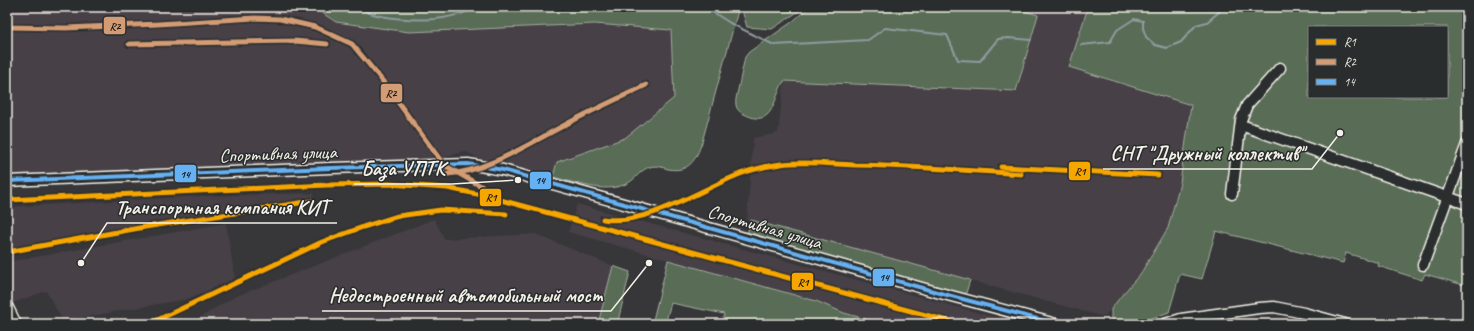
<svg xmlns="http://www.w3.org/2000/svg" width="1474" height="331" font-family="Caveat,sans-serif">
<rect width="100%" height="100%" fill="#373639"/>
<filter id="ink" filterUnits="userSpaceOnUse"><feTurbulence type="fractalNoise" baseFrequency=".025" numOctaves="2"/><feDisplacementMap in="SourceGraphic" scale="8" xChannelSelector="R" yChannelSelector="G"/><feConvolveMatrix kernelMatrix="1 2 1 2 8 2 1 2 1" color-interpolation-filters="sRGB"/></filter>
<g filter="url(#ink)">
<!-- built -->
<path fill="#464146" d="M 7,7 L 313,7 L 336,22 L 531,27 L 595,24 L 671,29 L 674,98 L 625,138 L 557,162 L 553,177 L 499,162 L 478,158 L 464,151 L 433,162 L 7,178 Z
M 1012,7 L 1088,7 L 1070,67 L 1191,105 L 1179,186 L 1168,228 L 1141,273 L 1104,317 L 747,220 L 753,138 L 778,133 L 784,81 L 1016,91 L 1038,16 Z
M 314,193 L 312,202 L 7,253 L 7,207 L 201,196 Z
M 577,204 L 1020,324 L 883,324 L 844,313 L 816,301 L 568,232 Z
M 434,219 L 445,239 L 535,234 L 613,266 L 598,324 L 189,324 L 234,297 Z
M 226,223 L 235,278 L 192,298 L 63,321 L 46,291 L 13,303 L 7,285 L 7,262 Z"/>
<!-- green -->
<path fill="#586c57" stroke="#a6aea0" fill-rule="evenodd" d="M 313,7 L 739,7 L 702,142 C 696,160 689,173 668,169 C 662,167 655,165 650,167 C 641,169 636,179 628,183 C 605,195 575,182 553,177 L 557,162 L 625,138 L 674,98 L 671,30 L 595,24 L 409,32 L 336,22 Z
M 741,7 L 805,7 L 772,29 L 747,27 Z
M 809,7 L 1013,7 L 1038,15 L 1016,91 L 784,81 C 773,98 774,130 744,114 C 737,111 735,106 736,99 L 745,57 L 749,52 L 792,22 Z
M 1088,7 L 1467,7 L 1467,286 L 1425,274 L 1422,280 L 1378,266 L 1379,263 L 1346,253 L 1343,263 L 1216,231 L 1202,279 L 1180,274 L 1169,312 L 1135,324 L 1114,324 L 1111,319 L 1111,309 L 1122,295 L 1141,273 L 1168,228 L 1180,183 L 1191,105 L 1069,67 ZM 1309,27 L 1447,27 L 1447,97 L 1309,97 Z
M 751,220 L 970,280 L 965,296 L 747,234 Z
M 668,260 L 816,301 L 844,313 L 883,324 L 724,324 L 722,322 L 724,314 L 671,303 L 665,324 L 652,324 Z
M 613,266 L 630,272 L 618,321 L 628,324 L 598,324 Z"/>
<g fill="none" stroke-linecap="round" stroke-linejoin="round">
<!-- stream -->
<path stroke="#8f9c9f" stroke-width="2" d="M 359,7 C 373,20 424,21 443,18 C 456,16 469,11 482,7
M 705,7 L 730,23 L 774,45 L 868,40 L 885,28 L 947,35 L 958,60 L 980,61 L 998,39 L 1008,38 L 1031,40
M 1374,7 L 1386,9 L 1388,7
M 1465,7 L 1467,13
M 1081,45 L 1110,42 L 1117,30 L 1134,19 L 1143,21 L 1143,28 L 1146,37 L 1155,45 L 1167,48 L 1181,42 L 1196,25 L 1207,22 L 1219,12 L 1223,7"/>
<defs>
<path id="minor" d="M 1241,125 L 1467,204
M 7,181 L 331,168 L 468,164 L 503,170 L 940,293 L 1056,324
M 1232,194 L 1241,120 L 1247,105 L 1280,68
M 1423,265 L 1467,144
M 1165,324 L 1181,319 L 1259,308 L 1274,307 L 1304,313 L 1345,324"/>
<path id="major" d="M 7,308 L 15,324"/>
</defs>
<!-- minor casing -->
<use href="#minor" stroke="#f4f1e8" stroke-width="13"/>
<!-- major casing -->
<use href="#major" stroke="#f4f1e8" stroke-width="15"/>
<!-- minor -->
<use href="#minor" stroke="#2a2d2e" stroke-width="10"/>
<!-- major -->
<use href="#major" stroke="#2a2d2e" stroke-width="12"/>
<defs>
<path id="bus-1" d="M 7,181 L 331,168 L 468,164 L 503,170 L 940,293 L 1056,324"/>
</defs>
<!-- bus-1 casing -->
<use href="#bus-1" stroke="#2a2d2e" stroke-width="7"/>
<!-- bus-1 -->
<use href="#bus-1" stroke="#66b1f2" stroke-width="4"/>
<defs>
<path id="rail-1" d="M 1001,167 L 1158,175
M 7,200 L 327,185 L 389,184 L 447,188 L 482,195 L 959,324
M 603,219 C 648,226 699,190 740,174 C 753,169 767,166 781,164 C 805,161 830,164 854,165 C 909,166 965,170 1021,174
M 7,252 L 145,227 L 312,201
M 149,324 L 322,242 L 363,227 L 398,216 L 441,210 L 506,214"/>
<path id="rail-2" d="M 7,27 L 66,28 L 158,24 L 255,18 L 280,19 L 315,27 L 352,44 L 381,79 L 444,165 L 486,189
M 129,44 L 295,41 L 327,44
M 448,174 C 486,172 530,143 563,126 C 590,111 618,99 646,85"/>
</defs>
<!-- rail-1 casing -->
<use href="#rail-1" stroke="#2a2d2e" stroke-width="8"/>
<!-- rail-2 casing -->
<use href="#rail-2" stroke="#2a2d2e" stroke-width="8"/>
<!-- rail-1 -->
<use href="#rail-1" stroke="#f7a600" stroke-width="5"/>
<!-- rail-2 -->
<use href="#rail-2" stroke="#d39c74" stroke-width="5"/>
</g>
</g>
<g text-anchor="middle" stroke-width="3" stroke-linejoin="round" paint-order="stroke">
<!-- street labels -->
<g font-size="19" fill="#f4f1e8" stroke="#2a2d2e">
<text transform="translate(278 153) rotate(-2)" y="7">Спортивная улица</text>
<text transform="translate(765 226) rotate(16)" y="7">Спортивная улица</text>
</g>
</g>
<!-- callouts -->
<path fill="none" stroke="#f4f1e8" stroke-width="1.5" d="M1340 133L1312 169H1103M518 180L452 184H354M81 263L107 223H337M649 263L611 311H322"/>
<g fill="#f4f1e8" stroke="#2a2d2e" stroke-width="1.5">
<circle cx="1340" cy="133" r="4"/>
<circle cx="518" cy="180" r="4"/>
<circle cx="81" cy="263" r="4"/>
<circle cx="649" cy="263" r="4"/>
</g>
<g font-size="20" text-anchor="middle" font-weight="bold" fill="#f4f1e8" stroke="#2a2d2e" stroke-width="3" stroke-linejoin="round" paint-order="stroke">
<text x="1207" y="160">СНТ "Дружный коллектив"</text>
<text x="403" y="175">База УПТК</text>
<text x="222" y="214">Транспортная компания КИТ</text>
<text x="466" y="302">Недостроенный автомобильный мост</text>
</g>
<g stroke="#2a2d2e" stroke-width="1.5">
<rect x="103" y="16" width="23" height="19" rx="4" fill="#d39c74"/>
<rect x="380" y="83" width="23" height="20" rx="4" fill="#d39c74"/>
<rect x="1068" y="161" width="23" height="20" rx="4" fill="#f7a600"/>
<rect x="174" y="164" width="23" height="19" rx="4" fill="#66b1f2"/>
<rect x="529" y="171" width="23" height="19" rx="4" fill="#66b1f2"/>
<rect x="479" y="188" width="23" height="19" rx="4" fill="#f7a600"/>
<rect x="872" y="268" width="23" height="19" rx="4" fill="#66b1f2"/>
<rect x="791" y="272" width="23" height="19" rx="4" fill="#f7a600"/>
</g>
<g font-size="11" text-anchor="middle" font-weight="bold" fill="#111">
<text x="115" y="30">R2</text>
<text x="391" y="97">R2</text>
<text x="1080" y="175">R1</text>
<text x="185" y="178">14</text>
<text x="540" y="184">14</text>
<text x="491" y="201">R1</text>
<text x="884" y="281">14</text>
<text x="803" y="286">R1</text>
</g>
<!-- margin -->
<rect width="1474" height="331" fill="none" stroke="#2a2d2e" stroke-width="24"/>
<rect x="12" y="12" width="1450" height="307" fill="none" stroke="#f4f1e8" stroke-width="1.5" filter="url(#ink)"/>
<!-- legend -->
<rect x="1308" y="26" width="140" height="72" fill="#2a2d2e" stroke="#7b7b78"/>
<rect x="1316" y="39" width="20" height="6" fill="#f7a600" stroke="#7b7b78"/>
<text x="1344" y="46" font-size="12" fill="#f4f1e8">R1</text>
<rect x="1316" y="59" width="20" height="6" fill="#d39c74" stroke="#7b7b78"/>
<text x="1344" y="66" font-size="12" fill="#f4f1e8">R2</text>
<rect x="1316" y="79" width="20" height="6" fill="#66b1f2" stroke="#7b7b78"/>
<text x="1344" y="86" font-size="12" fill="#f4f1e8">14</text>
</svg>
